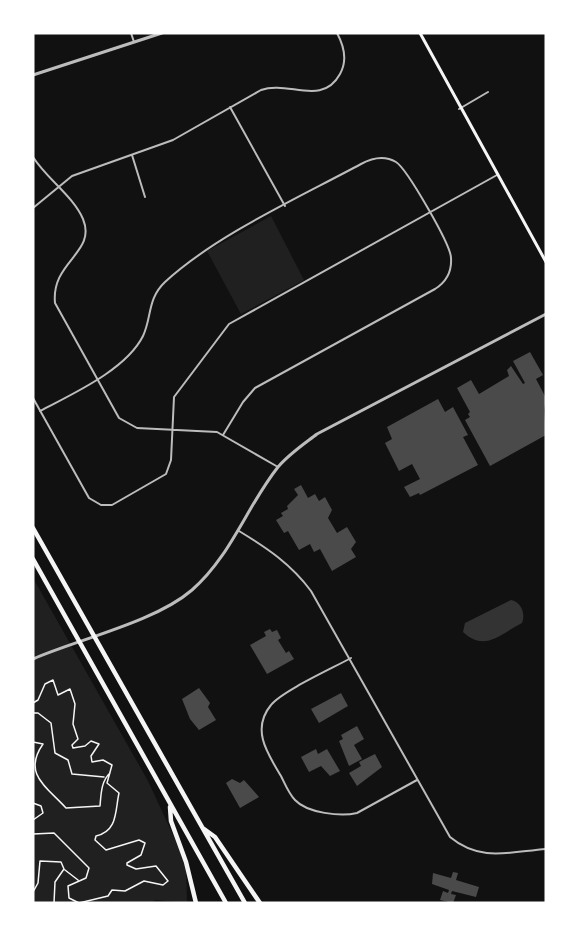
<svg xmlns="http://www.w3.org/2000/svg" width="579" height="936" font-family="Cabin,sans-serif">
<rect width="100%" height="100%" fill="#111"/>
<!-- green -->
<path fill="#202020" d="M 271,216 L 304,280 L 241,314 L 207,251 Z
M 33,578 L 148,781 L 186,863 L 187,903 L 156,900 L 149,903 L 33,903 Z"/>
<!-- water -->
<path fill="#333" d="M 511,600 C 521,602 526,613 522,623 C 499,635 484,652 463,632 L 465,623 Z"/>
<!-- building -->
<path fill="#4a4a4a" d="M 530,352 L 543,375 L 536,379 L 546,398 L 544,410 L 546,435 L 490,466 L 465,420 L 470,417 L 468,414 L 470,412 L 457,388 L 471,380 L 479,394 L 509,376 L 507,370 L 511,366 L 523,384 L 525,383 L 513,361 Z
M 438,399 L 445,412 L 453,407 L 468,435 L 463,437 L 478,465 L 420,495 L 419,493 L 410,497 L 404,487 L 420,479 L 412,464 L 399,471 L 385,443 L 392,439 L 387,427 Z
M 301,485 L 308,498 L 315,494 L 319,501 L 325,497 L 332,510 L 328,518 L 337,533 L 347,527 L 356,542 L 351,549 L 356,557 L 332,571 L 320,549 L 314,552 L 310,544 L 299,550 L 288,531 L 284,533 L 276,520 L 283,516 L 281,513 L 288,509 L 287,506 L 298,495 L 294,489 Z
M 270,629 L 272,632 L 277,630 L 281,638 L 278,640 L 286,653 L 289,651 L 294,659 L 267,674 L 250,645 L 266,636 L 264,632 Z
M 199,688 L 210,703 L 208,707 L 216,720 L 199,730 L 190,719 L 182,699 Z
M 341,693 L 348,706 L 319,723 L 311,709 Z
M 357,726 L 364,739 L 354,745 L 362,759 L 349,766 L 339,741 L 343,739 L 341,735 Z
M 316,749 L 318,754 L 327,749 L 340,771 L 330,776 L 321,766 L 309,772 L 301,757 Z
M 375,754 L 382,767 L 357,786 L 349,773 L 361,766 L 359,762 Z
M 232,779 L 240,783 L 244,780 L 259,797 L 240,808 L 226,783 Z
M 453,872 L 458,873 L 456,880 L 479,887 L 476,897 L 452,891 L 451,894 L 456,895 L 453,903 L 440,900 L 443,891 L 448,893 L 449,890 L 432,884 L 433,873 L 451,878 Z"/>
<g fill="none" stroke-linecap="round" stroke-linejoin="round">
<!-- path -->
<path stroke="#f5f5f5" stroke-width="1.5" d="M 33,703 L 38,700 L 45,684 L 53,680 L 58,695 L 70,689 L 75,704 L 73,724 L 78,739 L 72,745 L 73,748 L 85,746 L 91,741 L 99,744 L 91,756 L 92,762 L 103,760 L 112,765 L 107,783 L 119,793 C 115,811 118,831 96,836 L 95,840 L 106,850 L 139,840 L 145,843 L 141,855 L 127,863 L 127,865 L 136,869 L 156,866 L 168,881 L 163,885 L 144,881 L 125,891 L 112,890 L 108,896 L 79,903 L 69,898 L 68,886 L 86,878 L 89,868 L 54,833 L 33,834
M 33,713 L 38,713 L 51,723 L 55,753 L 68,760 L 72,774 L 104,777
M 33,742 L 43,744 C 22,774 47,787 66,808 L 100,806 C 101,795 101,781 110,773
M 33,803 L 41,806 L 43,813 L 33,820
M 65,870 L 78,880
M 33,892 L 38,883 L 40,861 L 61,862 L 64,869 L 55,882 L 54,903"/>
<!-- minor -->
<path stroke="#bcbcbc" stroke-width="2" d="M 131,33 L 134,42
M 230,107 L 285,206
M 459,109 L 488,92
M 132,155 L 145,197
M 33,157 C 47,179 73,196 83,219 C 97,253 51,261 55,303 L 119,418 L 137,428 L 217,432 L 278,467
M 33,208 L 72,176 L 173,140 L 261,90 C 288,80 322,107 340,74 C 348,60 344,46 337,33
M 33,398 L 89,498 L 101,505 L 112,505 L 166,474 L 171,460 L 174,397 L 229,324 L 497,175
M 40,411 C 72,394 126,370 143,336 C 152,317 147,299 165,282 C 216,235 298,198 361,164 C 372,158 384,155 396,162 C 407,169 451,245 451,258 C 452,272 446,282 435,289 L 255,388 L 243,402 L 223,435
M 239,531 C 267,548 291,564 311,591 L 450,837 C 480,862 509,852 546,849
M 351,658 C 333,668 282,691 271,705 C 251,729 267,753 281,776 C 285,784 289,794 295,800 C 307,813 341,817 357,813 L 417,780"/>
<!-- tertiary -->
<path stroke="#bcbcbc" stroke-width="3" d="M 33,75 L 162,33
M 33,659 C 79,639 155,622 192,590 C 231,556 247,506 278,467 C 289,454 304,444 317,434 L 546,314"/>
<!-- secondary -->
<path stroke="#f5f5f5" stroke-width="3" d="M 420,33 L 546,262"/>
<!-- motorway -->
<path stroke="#f5f5f5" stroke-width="4.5" d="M 33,528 L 245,903
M 33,559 L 226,903
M 170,807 L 171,821 L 186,862 L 196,903
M 204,829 L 215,837 L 260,903"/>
</g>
<!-- border -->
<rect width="579" height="936" fill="none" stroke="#ffffff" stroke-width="69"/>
</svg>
